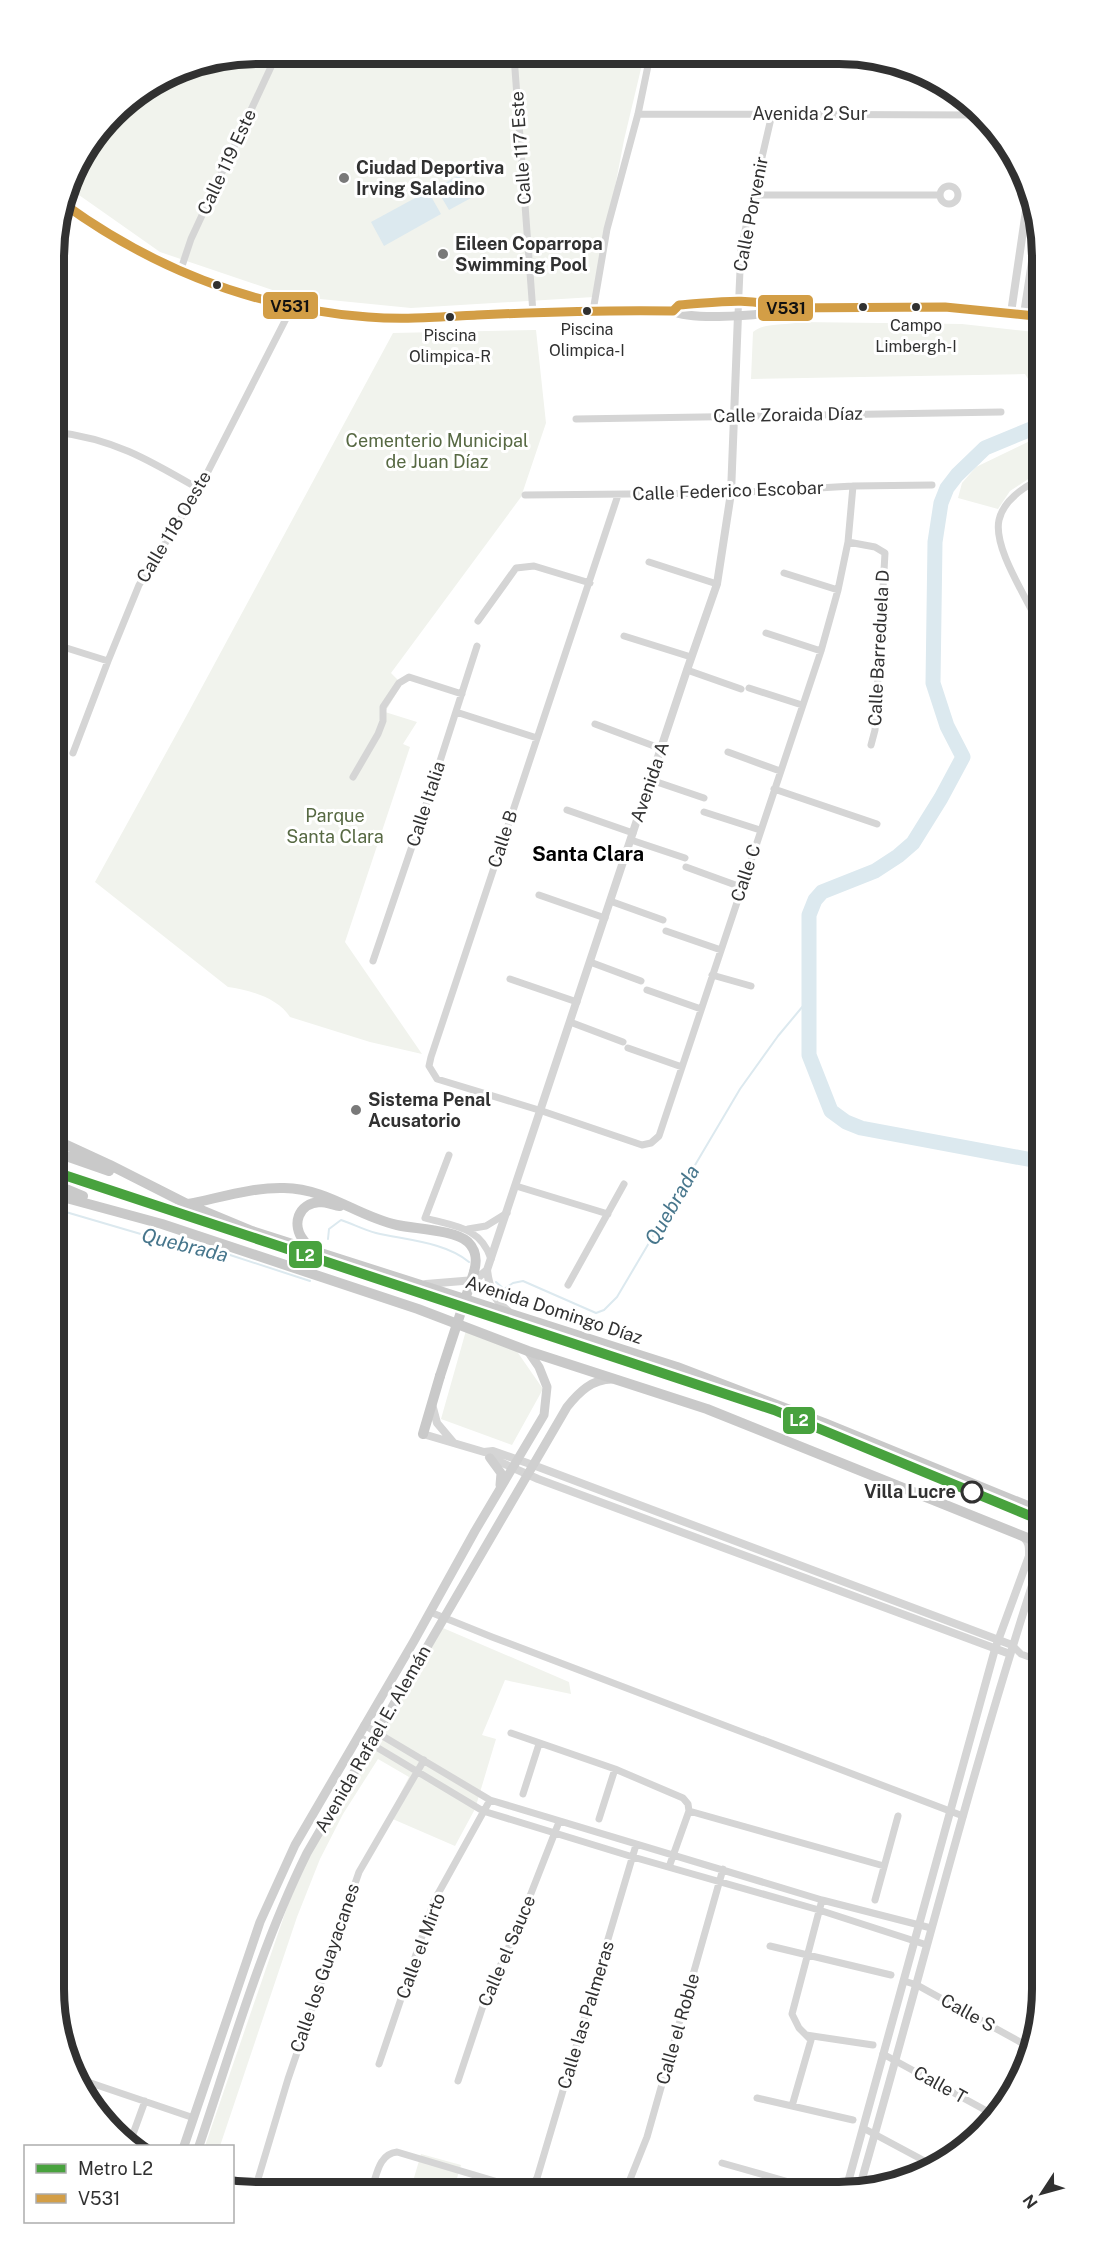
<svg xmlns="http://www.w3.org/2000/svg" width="1096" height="2247" font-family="'Public Sans',sans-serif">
<rect width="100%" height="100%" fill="#fff"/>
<!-- green -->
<path fill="#f1f3ed" d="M 258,54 L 644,56 L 624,140 L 594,297 L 411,308 L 290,296 L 160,252 L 69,188 L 75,167 L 123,105 L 180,69 Z
M 800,322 L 962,324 L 1035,332 L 1036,392 L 1025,374 L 751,379 L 753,332 C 764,322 785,326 800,322 Z
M 536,330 L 546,423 L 521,497 L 391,673 L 402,684 L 385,712 L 417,722 L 403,744 L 410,747 L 345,942 L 422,1054 L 370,1042 L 290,1017 C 278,998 250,990 228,987 L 95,882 L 188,713 L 393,333 Z
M 1036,438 L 1036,474 L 1010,491 L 998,509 L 958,498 L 962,483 L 976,467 Z
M 467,1327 L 516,1350 L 543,1389 L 512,1445 L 441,1419 Z
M 1040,1582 L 1040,1609 L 1037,1617 L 1027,1612 L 1037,1583 Z
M 443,1628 L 569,1682 L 571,1694 L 505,1680 L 482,1735 L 496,1739 L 475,1809 L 455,1846 L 388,1817 L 409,1777 L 378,1759 L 343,1814 L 320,1859 L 297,1917 L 220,2146 L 205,2146 L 294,1887 L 312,1849 Z
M 421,2154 L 461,2165 L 454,2188 L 411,2188 Z"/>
<!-- water -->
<path fill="#dce9ef" d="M 459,175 L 471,198 L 449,210 L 436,188 Z
M 428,191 L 441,214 L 384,246 L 371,222 Z"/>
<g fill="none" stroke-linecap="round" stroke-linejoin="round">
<!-- stream -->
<path stroke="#dce9ef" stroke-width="2" d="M 59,1210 L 168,1242 L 227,1254 L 310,1281
M 328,1239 L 329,1229 L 341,1220 C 353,1224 364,1230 376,1233 C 406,1240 445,1242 469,1262
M 496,1282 L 504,1289 L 513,1283 L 523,1281 L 596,1313 L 604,1310 L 617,1297 L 740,1089 L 778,1036 L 808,1000"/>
<!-- river -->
<path stroke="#dce9ef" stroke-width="15" d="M 1036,427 L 985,448 L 957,475 L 947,488 L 941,503 L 935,542 L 933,683 L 947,726 L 963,757 L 941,798 L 913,843 L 898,856 L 875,871 L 822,892 L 815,900 L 809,915 L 809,1055 L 831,1111 L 846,1122 L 861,1128 L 1038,1161"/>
<!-- minor -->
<path stroke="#d5d5d5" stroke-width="7" d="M 514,56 L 533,313
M 638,114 L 981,115
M940 195a9 9 0 1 1 18 0a9 9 0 1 1-18 0Z
M 753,195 L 940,195
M 180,272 L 191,239 L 277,54
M 593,311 L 607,229 L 638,114 L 650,56
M 738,315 L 741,248 L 772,114
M 576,419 L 1001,412
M 56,432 C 114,439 149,460 199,489
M 1036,481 C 1021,489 1003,502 999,520 C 993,547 1025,595 1036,619
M 525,495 L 731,493 L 853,486 L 932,485
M 618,495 L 431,1057 L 429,1066 L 437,1079 L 542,1111 L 642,1145 L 651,1143 L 659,1136 L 821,651 L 838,590 L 848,542 L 853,486
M 848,542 L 875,547 L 885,553 L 875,730 L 871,745
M 649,562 L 717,584
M 784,573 L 838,590
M 478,621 L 516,568 L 534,566 L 590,583
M 766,633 L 821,651
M 624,636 L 691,657
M 57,645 L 108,661
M 687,670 L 741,689
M 749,688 L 802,705
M 456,712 L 537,738
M 595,724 L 662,749
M 728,752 L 780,771
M 73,753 L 108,661 L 139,585 L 199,489 L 292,307
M 353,777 L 378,734 L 383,721 L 383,707 L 399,683 L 409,677 L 462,694
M 651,780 L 704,798
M 774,789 L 877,824
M 567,810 L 633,833
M 704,812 L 760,830
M 631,840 L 685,858
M 686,867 L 741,887
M 539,895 L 605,918
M 610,901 L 663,920
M 666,931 L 721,950
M 373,961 L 424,811 L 477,646
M 590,962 L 641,981
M 712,975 L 751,986
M 510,979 L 577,1002
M 647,990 L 701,1009
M 570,1022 L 623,1042
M 628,1048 L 682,1067
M 449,1155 L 425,1218 C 454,1226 481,1227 491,1259
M 516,1186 L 608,1214
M 468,1229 L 486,1226 L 507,1213
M 568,1285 L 624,1184
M 430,1612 L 492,1637 L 963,1816
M 1012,1645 L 1021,1654 L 1040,1661
M 364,1725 L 490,1800 L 822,1900 L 931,1928
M 511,1733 L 615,1769 L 683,1798 L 688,1804 L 689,1811 L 669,1867
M 358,1736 L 483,1811 L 633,1857 L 819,1910 L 927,1945
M 523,1794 L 539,1744
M 689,1811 L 884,1866
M 599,1819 L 615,1769
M 875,1900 L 898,1816
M 770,1946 L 891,1975
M 904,1981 L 917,1985 L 1031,2048
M 806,2035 L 873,2045
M 883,2054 L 996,2116
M 379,2064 L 434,1901 L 490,1800
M 76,2078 L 194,2118
M 458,2081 L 485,2000 L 519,1924 L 559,1822
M 757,2098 L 853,2120
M 792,2106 L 811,2040 L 799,2028 L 792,2014 L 822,1900
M 863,2128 L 934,2166
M 129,2145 L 145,2101
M 722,2163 L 803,2186
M 627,2187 L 647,2137 L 723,1869
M 372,2188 C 377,2174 379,2154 397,2152 L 518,2188
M 530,2188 L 537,2178 L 636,1845
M 255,2189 L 288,2079 L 359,1872 L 424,1760"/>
<!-- tertiary -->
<path stroke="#d5d5d5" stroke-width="8" d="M 1011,313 L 1029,190
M 1024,314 L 1035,242
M 426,1284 L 475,1280 L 487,1270
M 508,1311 C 494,1300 489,1287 487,1270 L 687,670 L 717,584 L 731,493 L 738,315
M 432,1404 L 437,1423 L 453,1442
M 423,1434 L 484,1452 L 493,1451 L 533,1465 L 1012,1645
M 489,1457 L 538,1479 L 1010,1654
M 847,2186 L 995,1649 L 1029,1556 C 1029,1548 1030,1543 1023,1537
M 860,2186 C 920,1978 972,1767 1040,1561"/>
<!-- secondary -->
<path stroke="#cfcfcf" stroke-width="9" d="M 64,204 C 144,268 266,311 368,317 C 404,319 441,317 477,315 C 542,313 607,310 673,311 C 689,320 747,316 768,313 C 774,312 778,308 785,308 C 868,304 953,305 1035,316
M 673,311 L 679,305 C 709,304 754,295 781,308
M 490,1458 L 501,1473 L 500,1485
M 184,2146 L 260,1922 L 295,1845 L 414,1641 L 475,1531 L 544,1415 L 547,1387 L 539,1367 L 528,1351
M 199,2146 C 232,2048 261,1946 307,1853 L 567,1407 C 579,1392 592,1379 612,1379"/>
<!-- primary -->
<path stroke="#c9c9c9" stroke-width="10" d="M 58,1141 L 110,1165 L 187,1204 L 252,1231 L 677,1367 L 824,1423 L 1040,1511
M 58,1156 L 66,1156 L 109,1171
M 59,1186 L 83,1196
M 59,1196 L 162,1224 L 418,1309 L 528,1351 L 707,1409 L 1040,1543
M 188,1204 C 219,1198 253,1187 284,1188 C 329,1189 356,1216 397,1225 C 415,1229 455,1230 468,1242 C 477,1251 477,1261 474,1272
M 315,1251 C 312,1248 307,1245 304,1241 C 291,1225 298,1203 320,1202 C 326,1202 334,1205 340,1206
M 423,1434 L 440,1376"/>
<!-- primary-bridge -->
<path stroke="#c9c9c9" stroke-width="10" d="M 440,1376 L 474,1272"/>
<defs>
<path id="bus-1" d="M 64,204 C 154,269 257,309 368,317 C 404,320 441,317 477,315 C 542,312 608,310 673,311 L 679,305 C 713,303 748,296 781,308 L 945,307 L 1035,316"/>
</defs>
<!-- bus-1 casing -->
<use href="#bus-1" stroke="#fff" stroke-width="14"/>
<!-- bus-1 -->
<use href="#bus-1" stroke="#d39e46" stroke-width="9"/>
<defs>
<path id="metro-1" d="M 58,1173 L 774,1410 L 1040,1520"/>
</defs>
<!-- metro-1 casing -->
<use href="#metro-1" stroke="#fff" stroke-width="15"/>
<!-- metro-1 -->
<use href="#metro-1" stroke="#48a23e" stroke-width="10"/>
</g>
<!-- markers -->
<g fill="#797979" stroke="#fff" stroke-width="2">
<circle cx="344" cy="178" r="6"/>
<circle cx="443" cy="254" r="6"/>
<circle cx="356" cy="1110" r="6"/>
</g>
<g fill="#313131" stroke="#fff" stroke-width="2">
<circle cx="217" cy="285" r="5"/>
<circle cx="863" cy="307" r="5"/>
<circle cx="916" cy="307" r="5"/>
<circle cx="587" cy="311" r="5"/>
<circle cx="450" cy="317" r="5"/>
</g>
<circle fill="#fff" stroke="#313131" stroke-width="3" cx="972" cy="1492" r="10"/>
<g text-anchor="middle" stroke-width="6" stroke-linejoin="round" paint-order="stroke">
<!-- bus labels -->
<g font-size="16" fill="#313131" stroke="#fff">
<text x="916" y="331">Campo<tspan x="916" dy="21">Limbergh-I</tspan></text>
<text x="587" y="335">Piscina<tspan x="587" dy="21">Olimpica-I</tspan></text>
<text x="450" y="341">Piscina<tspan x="450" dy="21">Olimpica-R</tspan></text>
</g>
<!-- street labels -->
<g font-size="18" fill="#313131" stroke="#fff">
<text x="810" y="120">Avenida 2 Sur</text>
<text transform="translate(521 148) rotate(-94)" y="6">Calle 117 Este</text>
<text transform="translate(227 162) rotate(-65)" y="6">Calle 119 Este</text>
<text transform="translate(751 214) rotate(-79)" y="6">Calle Porvenir</text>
<text transform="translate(788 415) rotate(-1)" y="6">Calle Zoraida Díaz</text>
<text transform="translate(728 491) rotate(-2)" y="6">Calle Federico Escobar</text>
<text transform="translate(174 527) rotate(-59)" y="6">Calle 118 Oeste</text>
<text transform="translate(879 648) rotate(-87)" y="6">Calle Barreduela D</text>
<text transform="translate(650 782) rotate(-71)" y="6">Avenida A</text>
<text transform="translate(426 804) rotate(-72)" y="6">Calle Italia</text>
<text transform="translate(503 839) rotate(-72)" y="6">Calle B</text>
<text transform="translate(746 873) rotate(-72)" y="6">Calle C</text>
<text transform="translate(554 1310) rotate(18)" y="6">Avenida Domingo Díaz</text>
<text transform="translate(373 1739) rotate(-60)" y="6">Avenida Rafael E. Alemán</text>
<text transform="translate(421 1946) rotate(-70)" y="6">Calle el Mirto</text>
<text transform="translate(507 1951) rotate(-67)" y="6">Calle el Sauce</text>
<text transform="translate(325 1968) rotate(-71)" y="6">Calle los Guayacanes</text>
<text transform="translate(968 2013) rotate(29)" y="6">Calle S</text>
<text transform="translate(586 2015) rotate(-73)" y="6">Calle las Palmeras</text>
<text transform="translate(678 2029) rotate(-74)" y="6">Calle el Roble</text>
<text transform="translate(940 2085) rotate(29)" y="6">Calle T</text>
</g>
<!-- poi labels -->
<g font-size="18" font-weight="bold" fill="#313131" stroke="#fff" text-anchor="start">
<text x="356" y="174">Ciudad Deportiva<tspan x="356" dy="21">Irving Saladino</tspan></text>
<text x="455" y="250">Eileen Coparropa<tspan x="455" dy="21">Swimming Pool</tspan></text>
<text x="368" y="1106">Sistema Penal<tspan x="368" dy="21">Acusatorio</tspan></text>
</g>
<!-- park labels -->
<g font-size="18" fill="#576943" stroke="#fff">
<text x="437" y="447">Cementerio Municipal<tspan x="437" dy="21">de Juan Díaz</tspan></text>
<text x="335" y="822">Parque<tspan x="335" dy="21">Santa Clara</tspan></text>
</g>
<!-- stop labels -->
<g font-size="18" font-weight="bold" fill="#313131" stroke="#fff" text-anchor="end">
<text x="956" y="1498">Villa Lucre</text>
</g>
<!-- neighbourhood labels -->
<g font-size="20" font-weight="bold" fill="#000" stroke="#fff">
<text x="588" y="861">Santa Clara</text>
</g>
<!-- water labels -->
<g font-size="20" font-style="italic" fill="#47768c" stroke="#fff">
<text transform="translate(672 1205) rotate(-60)" y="7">Quebrada</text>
<text transform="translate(185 1245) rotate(14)" y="7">Quebrada</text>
</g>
</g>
<!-- crop -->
<path d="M0 0H1096V2247H0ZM257 64H839A193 193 0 0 1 1032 257V1989A193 193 0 0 1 839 2182H257A193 193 0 0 1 64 1989V257A193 193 0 0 1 257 64Z" fill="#fff" fill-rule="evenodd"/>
<path fill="none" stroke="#313131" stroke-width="8" d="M257 64H839A193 193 0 0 1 1032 257V1989A193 193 0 0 1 839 2182H257A193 193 0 0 1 64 1989V257A193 193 0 0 1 257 64Z"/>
<g stroke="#fff" stroke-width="2">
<rect x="262" y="291" width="57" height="29" rx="6" fill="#d39e46"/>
<rect x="757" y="294" width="57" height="28" rx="6" fill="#d39e46"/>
<rect x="288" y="1240" width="35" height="29" rx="6" fill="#48a23e"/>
<rect x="782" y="1406" width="34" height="29" rx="6" fill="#48a23e"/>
</g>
<g font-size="16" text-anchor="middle" font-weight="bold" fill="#fff">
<text x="305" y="1261">L2</text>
<text x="799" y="1426">L2</text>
</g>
<g font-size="16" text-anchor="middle" font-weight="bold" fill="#111">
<text x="290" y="312">V531</text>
<text x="786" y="314">V531</text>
</g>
<!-- legend -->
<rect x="24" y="2145" width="210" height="78" fill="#ffffff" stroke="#adadad" stroke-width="1.5"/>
<rect x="36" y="2164" width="30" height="9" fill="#48a23e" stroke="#adadad" stroke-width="1.5"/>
<text x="78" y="2175" font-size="18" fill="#313131">Metro L2</text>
<rect x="36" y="2194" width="30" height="9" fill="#d39e46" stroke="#adadad" stroke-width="1.5"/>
<text x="78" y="2205" font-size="18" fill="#313131">V531</text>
<!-- north arrow -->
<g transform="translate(1042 2193) rotate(234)" stroke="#ffffff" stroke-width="4.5" paint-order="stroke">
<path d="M0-4.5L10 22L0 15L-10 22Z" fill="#313131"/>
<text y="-9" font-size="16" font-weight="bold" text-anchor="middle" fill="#313131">N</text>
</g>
</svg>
